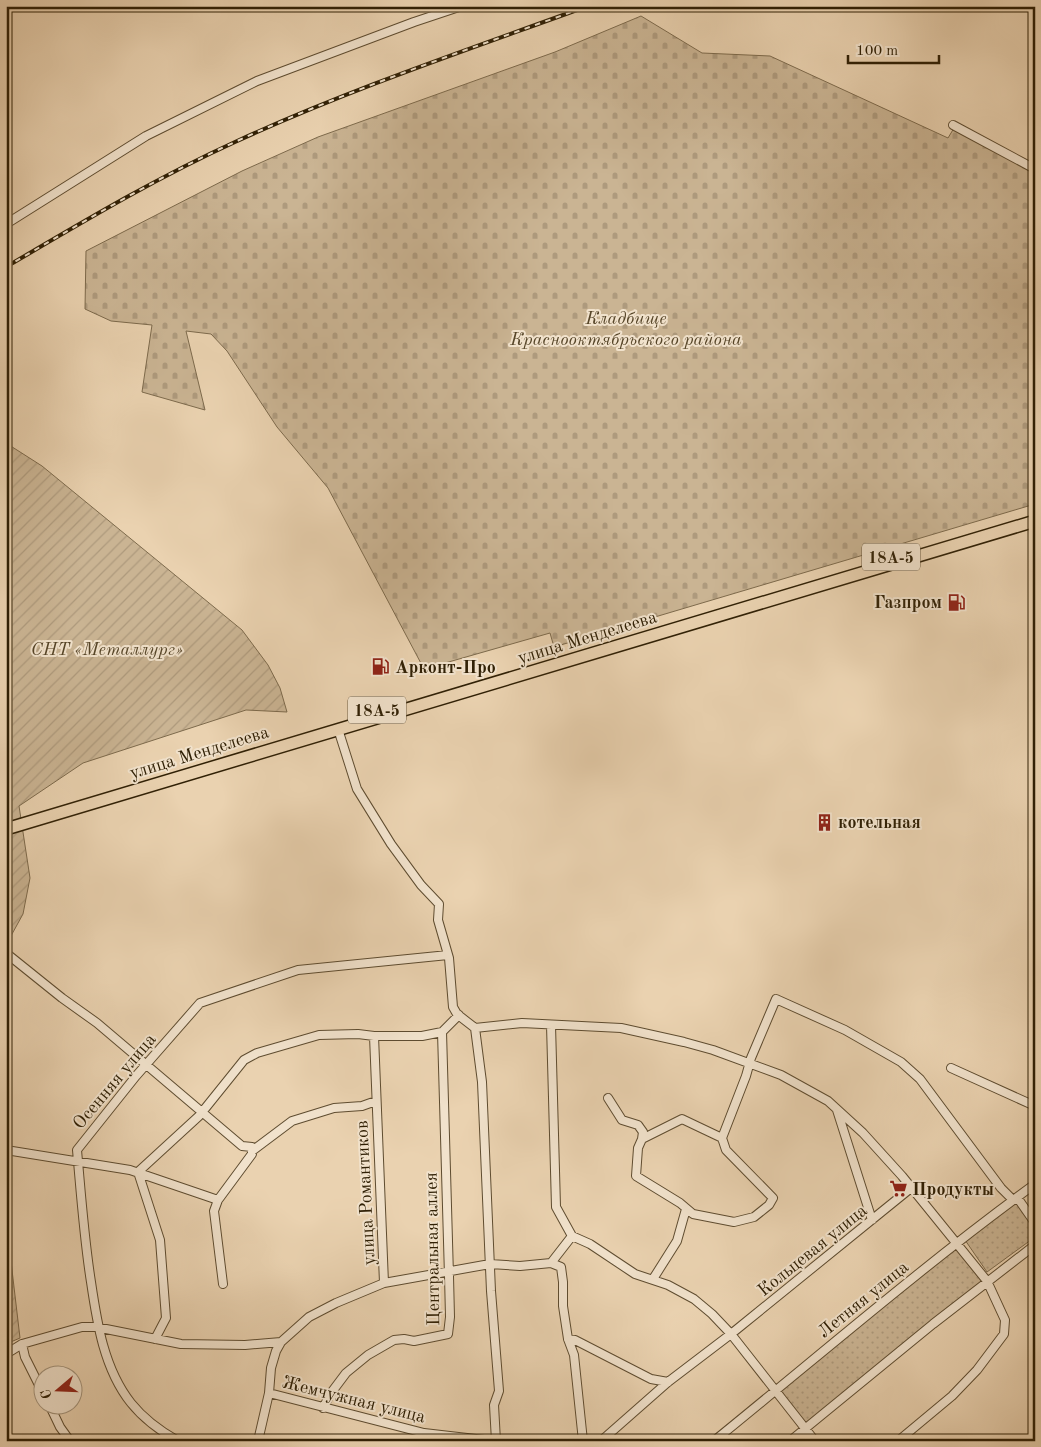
<svg xmlns="http://www.w3.org/2000/svg" width="1041" height="1447" font-family="'Old Standard TT',serif">
<defs>
<pattern id="grass-dots" width="8" height="8" patternUnits="userSpaceOnUse" patternTransform="scale(1.25)"><rect width="8" height="8" fill="#cab493"/><path d="M2 2h.1M6 6h.1" fill="none" stroke="#ae9a7d" stroke-width="1.8" stroke-linecap="round"/></pattern>
<pattern id="cemetery-stones" width="16" height="16" patternUnits="userSpaceOnUse" patternTransform="scale(1.25)"><rect width="16" height="16" fill="#cab493"/><path d="M2 7V4a2 2 0 0 1 4 0v3zM10 15v-3a2 2 0 0 1 4 0v3z" fill="#ae9a7d"/></pattern>
<pattern id="garden-furrows" width="10" height="10" patternUnits="userSpaceOnUse" patternTransform="scale(1.25)"><rect width="10" height="10" fill="#cab493"/><path d="M-1 1l2-2M0 10L10 0M9 11l2-2" fill="none" stroke="#ae9a7d"/></pattern>
</defs>
<rect width="100%" height="100%" fill="#ead2b0"/>
<filter id="stains"><feTurbulence type="fractalNoise" baseFrequency=".004" numOctaves="4"/><feColorMatrix values="0 0 0 0 .2 0 0 0 0 .09 0 0 0 0 .02 0 0 0 .5 -.17"/></filter>
<radialGradient id="worn" r=".72"><stop offset=".6" stop-color="#630" stop-opacity="0"/><stop offset="1" stop-color="#630" stop-opacity=".3"/></radialGradient>
<!-- grass -->
<path fill="url(#grass-dots)" stroke="#7d6a4c" d="M 1020,1197 L 1035,1221 L 1035,1237 L 987,1272 L 965,1240 Z
M 956,1247 L 983,1280 L 805,1424 L 779,1390 Z"/>
<!-- cemetery -->
<path fill="url(#cemetery-stones)" stroke="#7d6a4c" d="M 641,16 L 702,53 L 770,56 L 948,138 L 954,128 L 1035,172 L 1035,504 L 554,647 L 550,633 L 424,669 L 328,488 L 277,427 L 227,351 L 211,334 L 186,331 L 205,410 L 142,392 L 152,325 L 111,321 L 85,309 L 86,251 L 242,171 L 318,137 L 555,52 Z"/>
<!-- garden -->
<path fill="url(#garden-furrows)" stroke="#7d6a4c" d="M 6,443 L 42,466 L 242,630 L 268,665 L 280,688 L 287,712 L 246,710 L 83,763 L 19,806 L 30,878 L 23,914 L 6,945 Z
M 6,1219 L 20,1338 L 6,1344 Z"/>
<g fill="none" stroke-linecap="round" stroke-linejoin="round">
<defs>
<path id="minor" d="M 953,125 L 1035,169
M 6,224 L 146,136 L 257,81 L 414,22 L 462,6
M 338,729 L 357,789 L 391,844 L 421,885 L 439,904 L 438,920 L 449,958 L 453,1007 L 457,1014 L 475,1028 L 482,1082 L 491,1291 L 499,1391 L 494,1405 L 496,1441
M 6,953 L 62,998 L 97,1023 L 242,1146 L 252,1147 L 252,1154 L 218,1200 L 214,1211 L 223,1284
M 551,1025 L 556,1207 L 572,1236 L 590,1244 L 635,1274 L 668,1285 L 694,1299 L 712,1314 L 731,1334 L 815,1441
M 475,1028 L 522,1023 L 621,1028 L 684,1042 L 713,1050 L 781,1075 L 828,1101 L 863,1133 L 902,1176 L 987,1281 L 1005,1320 L 1004,1334 L 977,1370 L 952,1396 L 898,1441
M 951,1068 L 1035,1106
M 608,1098 L 622,1120 L 638,1125 L 643,1132 L 642,1139
M 837,1110 L 872,1220
M 682,1119 L 722,1138 L 726,1150 L 773,1198 L 769,1205 L 754,1217 L 734,1222 L 693,1214 L 680,1203 L 636,1176 L 638,1148 L 642,1139 Z
M 722,1138 L 746,1076 L 751,1058 L 776,999 L 845,1030 L 901,1062 L 920,1079 L 1001,1188 L 1013,1200 L 1019,1200 L 1035,1223
M 6,1150 L 130,1170 L 218,1200
M 252,1151 L 292,1121 L 334,1108 L 362,1106 L 376,1101
M 572,1236 L 551,1263 L 561,1267 L 563,1282 L 563,1306 L 568,1339 L 574,1355 L 583,1441
M 653,1279 L 677,1241 L 686,1209
M 384,1283 L 490,1264 L 520,1266 L 551,1263
M 155,1339 L 166,1318 L 160,1240 L 138,1172 L 199,1116 L 244,1060 L 257,1053 L 319,1035 L 358,1034 L 374,1036 L 422,1036 L 442,1032
M 568,1339 L 575,1340 L 651,1379 L 668,1382
M 22,1344 L 25,1357 L 42,1391
M 6,1354 L 22,1344 L 82,1327 L 96,1327 L 181,1344 L 245,1345 L 281,1342
M 269,1393 L 424,1433 L 493,1441
M 49,1404 L 60,1427 L 70,1441
M 323,1408 L 331,1393 L 346,1373 L 368,1355 L 394,1340 L 404,1339 L 414,1341 L 448,1334 L 450,1317 L 449,1276 L 442,1032 L 459,1015
M 178,1441 C 162,1432 143,1418 131,1403 C 104,1369 97,1323 91,1282 C 84,1238 81,1194 77,1150 L 136,1076 L 200,1003 L 298,970 L 448,955
M 258,1441 L 269,1393 L 271,1368 L 276,1351 L 281,1342 L 309,1317 L 336,1303 L 384,1283 L 374,1036
M 601,1441 L 668,1382 L 731,1334 L 911,1188
M 714,1441 C 820,1355 924,1265 1035,1184
M 790,1441 L 933,1324 L 1035,1245"/>
<path id="highway" d="M 6,829 L 1035,521"/>
</defs>
<!-- minor casing -->
<use href="#minor" stroke="#5e4c30" stroke-width="10"/>
<!-- highway casing -->
<use href="#highway" stroke="#302005" stroke-width="14"/>
<!-- minor -->
<use href="#minor" stroke="#f1e2cc" stroke-width="8"/>
<!-- highway -->
<use href="#highway" stroke="#ead2b0" stroke-width="11"/>
<defs>
<path id="rail" d="M 6,267 C 81,223 156,178 235,142 C 350,89 470,49 588,6"/>
</defs>
<!-- rail casing -->
<use href="#rail" stroke="#302005" stroke-width="4"/>
<!-- rail -->
<use href="#rail" stroke="#f1e2cc" stroke-width="2" stroke-dasharray="5.5" stroke-linecap="butt"/>
</g>
<!-- icons -->
<defs>
<symbol id="fuel-bare" viewBox="-9 -9 18 18"><path d="M-5.5-6h7V0h2V4h1.3V-2.5L3-4.5l.8-.8L6-3V5H2.5V1h-1V6h-7ZM-4.2-4.7v3.2H.2V-4.7Z" fill="#8f2418" stroke="#f1e2cc" stroke-width="2.5" paint-order="stroke"/></symbol>
<symbol id="building-bare" viewBox="-9 -9 18 18"><path d="M-4-6H4V6H1V3H-1V6H-4ZM-2.5-4.3h1.7v1.8h-1.7ZM.8-4.3h1.7v1.8H.8ZM-2.5-1h1.7V.8h-1.7ZM.8-1h1.7V.8H.8Z" fill="#8f2418" stroke="#f1e2cc" stroke-width="2.5" paint-order="stroke"/></symbol>
<symbol id="supermarket-bare" viewBox="-9 -9 18 18"><path d="M-6-5.5h2.5l.6 2H6L4.5 2H-2.5L-4.4-4H-6ZM-1.5 3.2a1.3 1.3 0 1 0 .1 0ZM3 3.2a1.3 1.3 0 1 0 .1 0Z" fill="#8f2418" stroke="#f1e2cc" stroke-width="2.5" paint-order="stroke"/></symbol>
</defs>
<g fill-rule="evenodd">
<use href="#fuel-bare" x="944" y="590" width="25" height="25"/>
<use href="#fuel-bare" x="368" y="654" width="25" height="25"/>
<use href="#building-bare" x="812" y="810" width="25" height="25"/>
<use href="#supermarket-bare" x="886" y="1176" width="25" height="25"/>
</g>
<g text-anchor="middle" stroke-width="4" stroke-linejoin="round" paint-order="stroke">
<!-- shield labels -->
<g fill="#f1e2cc" stroke="#6a5a41" stroke-width="1">
<rect x="862" y="543.5" width="58" height="27" rx="4"/>
<rect x="348" y="696.5" width="58" height="27" rx="4"/>
</g>
<g font-size="16" font-weight="bold" fill="#302005">
<text x="891" y="563">18А-5</text>
<text x="377" y="716">18А-5</text>
</g>
<!-- park labels -->
<g font-size="18" font-style="italic" fill="#564528" stroke="#f1e2cc">
<text x="626" y="324">Кладбище<tspan x="626" dy="21">Краснооктябрьского района</tspan></text>
<text x="107" y="655">СНТ «Металлург»</text>
</g>
<!-- poi labels -->
<g font-size="18" font-weight="bold" fill="#302005" stroke="#f1e2cc" text-anchor="start">
<text x="942" y="608" text-anchor="end">Газпром</text>
<text x="395" y="673">Арконт-Про</text>
<text x="838" y="828">котельная</text>
<text x="912" y="1195">Продукты</text>
</g>
<!-- street labels -->
<g font-size="18" fill="#302005" stroke="#f1e2cc">
<text transform="translate(587 637) rotate(-17)" y="6">улица Менделеева</text>
<text transform="translate(199 752) rotate(-17)" y="6">улица Менделеева</text>
<text transform="translate(114 1081) rotate(-50)" y="6">Осенняя улица</text>
<text transform="translate(365 1193) rotate(-93)" y="6">улица Романтиков</text>
<text transform="translate(432 1249) rotate(-91)" y="6">Центральная аллея</text>
<text transform="translate(812 1250) rotate(-39)" y="6">Кольцевая улица</text>
<text transform="translate(863 1299) rotate(-39)" y="6">Летняя улица</text>
<text transform="translate(354 1399) rotate(14)" y="6">Жемчужная улица</text>
</g>
</g>
<!-- margin -->
<rect width="1041" height="1447" fill="none" stroke="#ead2b0" stroke-width="25"/>
<rect x="8" y="8" width="1026" height="1432" fill="none" stroke="#302005" stroke-width="2.5"/>
<rect x="12" y="12" width="1016" height="1422" fill="none" stroke="#302005"/>
<!-- north arrow -->
<g transform="translate(58 1390) rotate(251)"><circle r="24" fill="#f1e2cc" stroke="#a4947c"/>
<path d="M0-4L9 19L0 12L-9 19Z" fill="#8f2418"/>
<text y="-8" font-size="14" font-weight="bold" text-anchor="middle" fill="#302005">С</text>
</g>
<!-- scale -->
<path d="M848 55v8h91v-8" fill="none" stroke="#302005" stroke-width="2.5"/>
<text x="856" y="55" font-size="15" fill="#302005" stroke="#f1e2cc" stroke-width="4" paint-order="stroke">100 m</text>
<rect width="100%" height="100%" filter="url(#stains)"/>
<rect width="100%" height="100%" fill="url(#worn)"/>
</svg>
